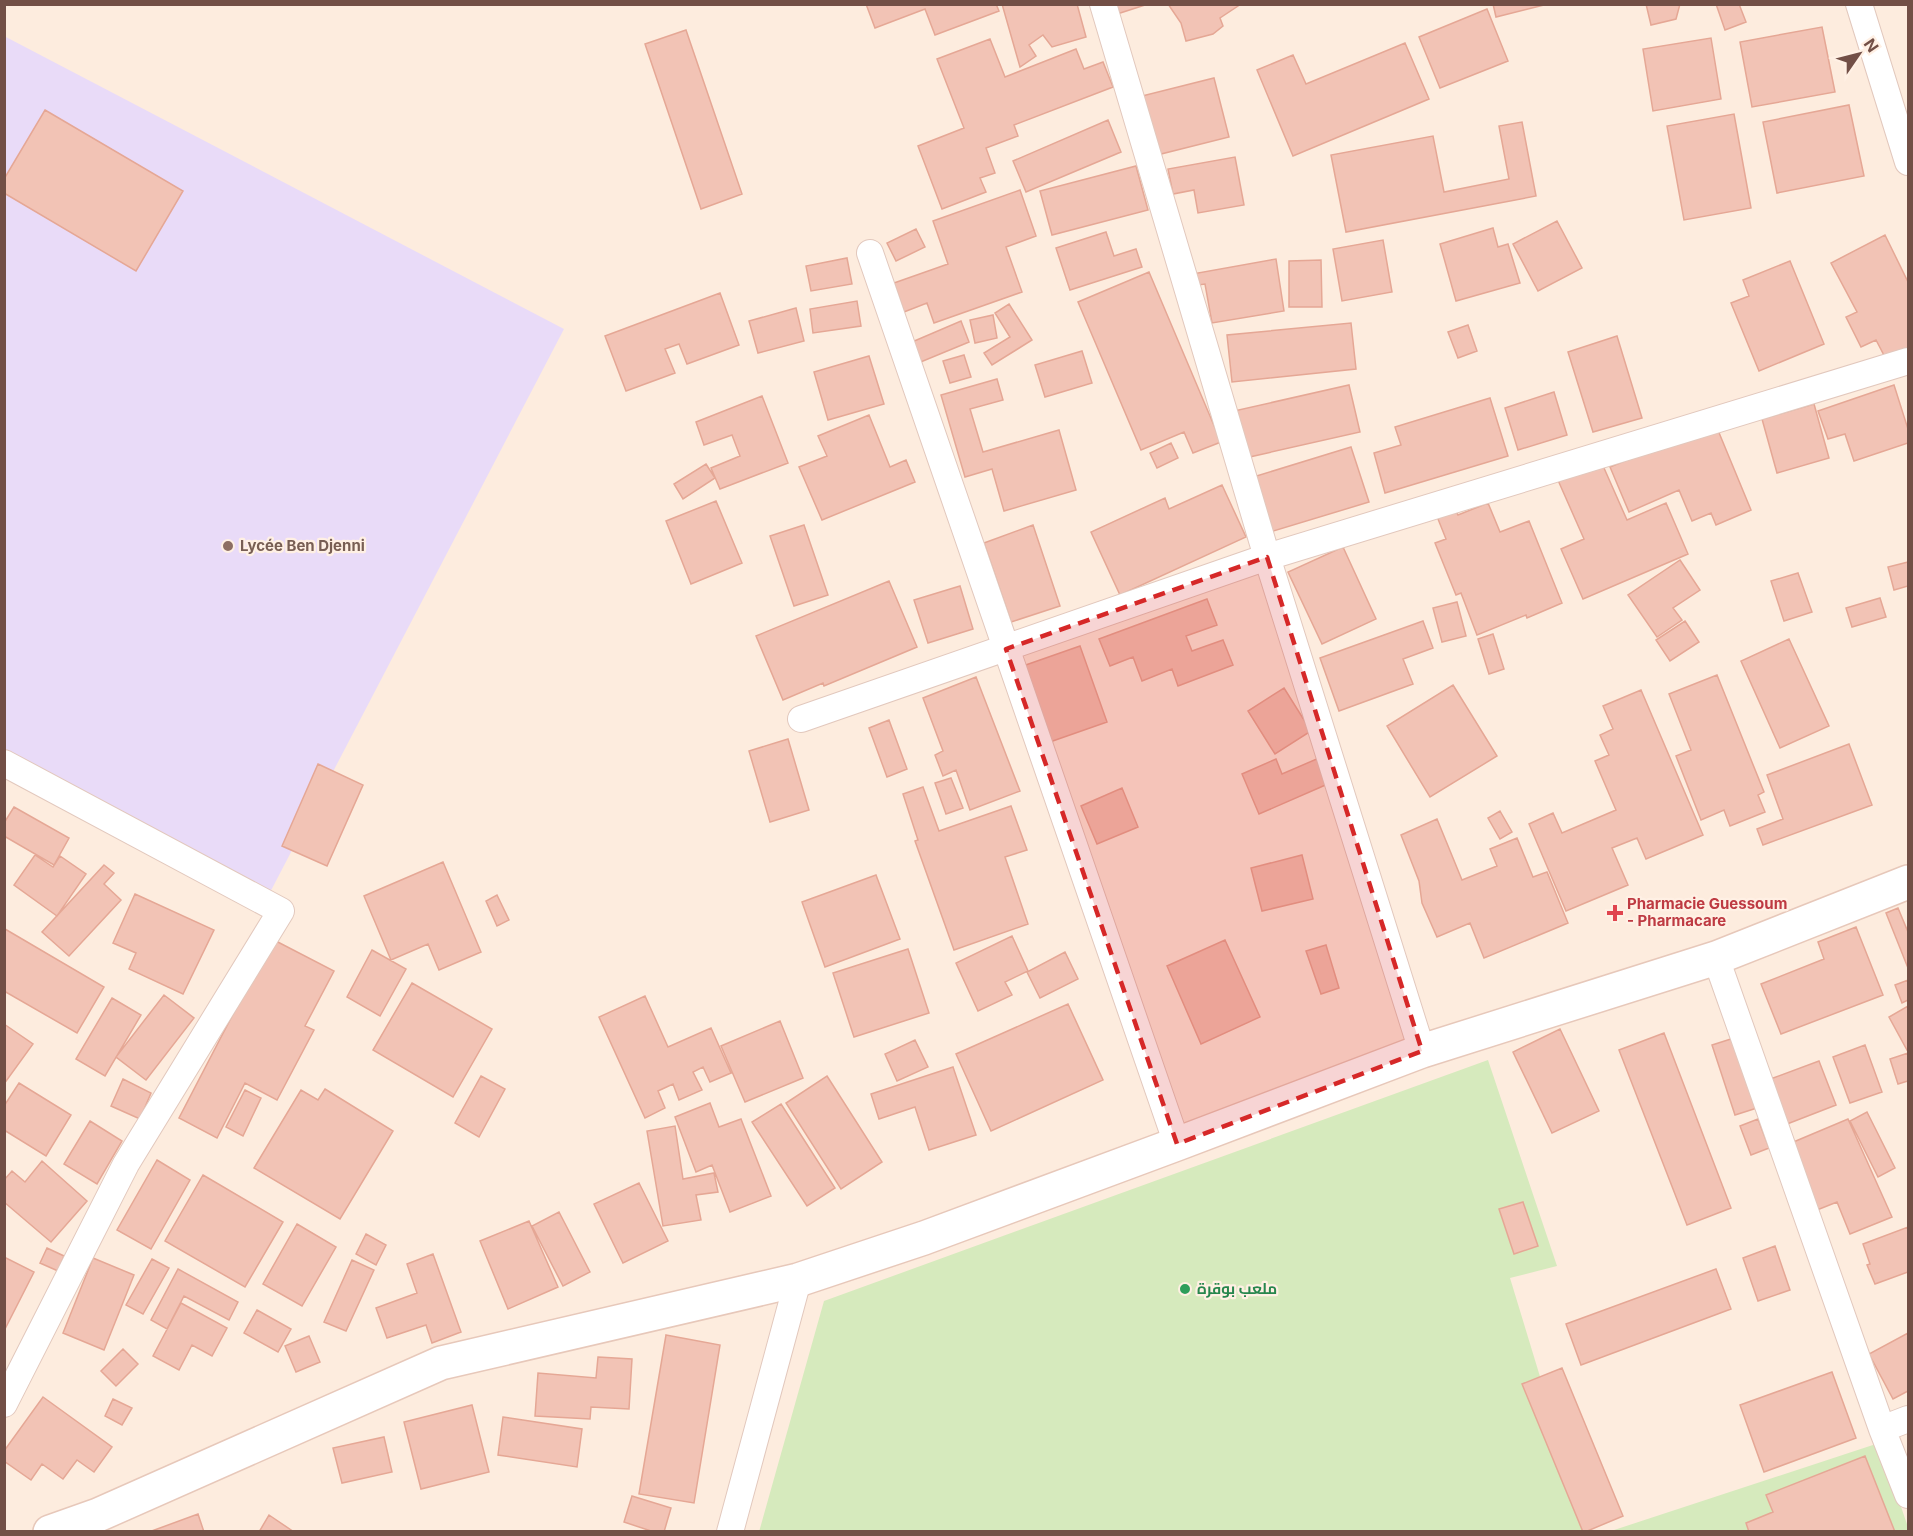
<svg xmlns="http://www.w3.org/2000/svg" width="1913" height="1536" font-family="Inter,Cairo,sans-serif">
<rect width="100%" height="100%" fill="#fdecde"/>
<!-- education -->
<path fill="#e9dbf8" d="M 4,36 L 564,329 L 265,902 L 5,763 Z"/>
<!-- green -->
<path fill="#d6eabd" d="M 1488,1060 L 1557,1266 L 1510,1278 L 1587,1531 L 759,1532 L 824,1301 Z
M 1879,1443 L 1908,1527 L 1908,1532 L 1608,1532 Z"/>
<!-- building -->
<path fill="#f2c3b5" stroke="#e5a795" stroke-width="1.5" d="M 866,4 L 996,4 L 999,11 L 935,35 L 925,9 L 875,28 Z
M 1002,4 L 1077,4 L 1086,37 L 1052,47 L 1043,35 L 1029,45 L 1036,56 L 1020,67 Z
M 1107,4 L 1148,4 L 1111,16 Z
M 1168,4 L 1241,4 L 1220,18 L 1223,26 L 1213,34 L 1186,41 L 1181,23 Z
M 1493,4 L 1548,4 L 1496,17 Z
M 1646,4 L 1680,4 L 1676,19 L 1651,25 Z
M 1716,4 L 1739,4 L 1746,22 L 1725,30 Z
M 1487,9 L 1508,61 L 1440,88 L 1419,37 Z
M 1822,27 L 1835,92 L 1752,107 L 1740,42 Z
M 686,30 L 742,194 L 701,209 L 645,44 Z
M 1711,38 L 1721,99 L 1653,111 L 1643,49 Z
M 990,39 L 1005,77 L 1076,49 L 1084,69 L 1103,62 L 1113,87 L 1014,125 L 1018,136 L 986,148 L 995,173 L 980,178 L 986,192 L 942,209 L 918,146 L 964,128 L 937,59 Z
M 1405,43 L 1429,99 L 1293,156 L 1257,70 L 1293,55 L 1306,84 Z
M 1214,78 L 1229,137 L 1157,155 L 1142,96 Z
M 1849,105 L 1864,176 L 1777,193 L 1763,122 Z
M 45,110 L 183,191 L 136,271 L 4,193 L 4,179 Z
M 1734,114 L 1751,208 L 1684,220 L 1667,126 Z
M 1108,120 L 1121,152 L 1026,192 L 1013,161 Z
M 1522,122 L 1536,196 L 1346,232 L 1331,155 L 1433,136 L 1444,192 L 1509,179 L 1499,126 Z
M 1235,157 L 1244,205 L 1198,213 L 1194,190 L 1173,194 L 1168,169 Z
M 1136,166 L 1148,210 L 1052,235 L 1040,191 Z
M 1020,190 L 1036,236 L 1006,247 L 1022,292 L 934,323 L 927,303 L 904,312 L 894,283 L 948,264 L 933,221 Z
M 1557,221 L 1582,268 L 1538,291 L 1513,244 Z
M 1493,228 L 1498,247 L 1508,244 L 1520,283 L 1456,301 L 1440,244 Z
M 916,229 L 925,247 L 896,261 L 887,243 Z
M 1106,232 L 1114,256 L 1136,249 L 1142,267 L 1070,290 L 1056,248 Z
M 1885,235 L 1908,282 L 1908,350 L 1887,361 L 1876,340 L 1861,347 L 1846,317 L 1857,312 L 1831,263 Z
M 1383,240 L 1392,292 L 1342,301 L 1333,249 Z
M 847,258 L 852,284 L 811,291 L 806,266 Z
M 1276,259 L 1284,311 L 1212,323 L 1205,284 L 1183,287 L 1181,276 Z
M 1321,260 L 1322,307 L 1289,307 L 1289,261 Z
M 1790,261 L 1824,344 L 1759,371 L 1731,303 L 1749,296 L 1743,280 Z
M 1149,272 L 1221,442 L 1193,453 L 1184,432 L 1141,450 L 1078,302 Z
M 720,293 L 739,345 L 687,364 L 679,344 L 665,349 L 675,373 L 626,391 L 605,336 Z
M 857,301 L 861,326 L 813,333 L 810,309 Z
M 1009,304 L 1032,340 L 992,365 L 984,353 L 1010,337 L 995,313 Z
M 796,308 L 804,341 L 758,353 L 749,321 Z
M 993,315 L 997,338 L 975,343 L 970,320 Z
M 961,321 L 969,342 L 911,366 L 905,345 Z
M 1351,323 L 1356,369 L 1232,382 L 1227,335 Z
M 1468,325 L 1477,351 L 1458,358 L 1448,332 Z
M 1617,336 L 1642,418 L 1593,432 L 1568,352 Z
M 1082,351 L 1092,383 L 1045,397 L 1035,365 Z
M 964,355 L 971,377 L 950,383 L 943,361 Z
M 869,356 L 884,404 L 828,420 L 814,372 Z
M 997,379 L 1003,400 L 970,409 L 983,452 L 1059,430 L 1076,490 L 1004,511 L 992,469 L 965,477 L 941,395 Z
M 1349,385 L 1360,432 L 1245,458 L 1234,411 Z
M 1894,385 L 1908,429 L 1908,443 L 1854,461 L 1845,434 L 1828,439 L 1818,411 Z
M 1554,392 L 1567,435 L 1518,450 L 1505,408 Z
M 762,396 L 788,463 L 720,489 L 711,468 L 740,456 L 732,435 L 704,445 L 696,422 Z
M 1490,398 L 1508,456 L 1385,493 L 1374,453 L 1401,445 L 1395,427 Z
M 1814,404 L 1829,458 L 1777,473 L 1762,419 Z
M 869,415 L 890,467 L 906,460 L 915,482 L 822,520 L 799,467 L 827,456 L 818,436 Z
M 1715,423 L 1751,510 L 1716,525 L 1711,513 L 1692,521 L 1679,490 L 1629,512 L 1610,467 Z
M 1171,443 L 1178,458 L 1157,468 L 1150,453 Z
M 1351,447 L 1369,502 L 1267,533 L 1250,478 Z
M 1600,459 L 1627,520 L 1666,503 L 1688,554 L 1583,599 L 1561,549 L 1584,539 L 1557,478 Z
M 706,464 L 715,478 L 683,499 L 674,484 Z
M 1222,485 L 1246,537 L 1120,595 L 1091,532 L 1165,498 L 1169,509 Z
M 716,501 L 742,563 L 691,584 L 666,521 Z
M 1488,503 L 1500,532 L 1529,521 L 1562,603 L 1527,618 L 1526,615 L 1477,635 L 1461,593 L 1456,595 L 1435,543 L 1446,539 L 1436,514 L 1454,507 L 1458,515 Z
M 804,525 L 828,595 L 794,606 L 770,536 Z
M 1033,525 L 1060,606 L 1011,622 L 984,543 Z
M 1343,547 L 1376,619 L 1322,644 L 1288,572 Z
M 1680,560 L 1700,590 L 1673,608 L 1682,620 L 1657,637 L 1628,595 Z
M 1908,562 L 1908,586 L 1894,590 L 1888,567 Z
M 1798,573 L 1812,612 L 1784,621 L 1771,581 Z
M 889,581 L 917,647 L 824,686 L 823,683 L 783,700 L 756,636 Z
M 960,586 L 973,629 L 928,643 L 914,600 Z
M 1880,598 L 1886,617 L 1852,627 L 1846,608 Z
M 1207,599 L 1217,625 L 1186,636 L 1192,651 L 1223,640 L 1233,665 L 1178,686 L 1172,669 L 1142,681 L 1133,657 L 1110,666 L 1099,639 Z
M 1457,602 L 1466,636 L 1442,642 L 1433,608 Z
M 1423,621 L 1433,648 L 1403,659 L 1413,684 L 1339,711 L 1320,658 Z
M 1685,621 L 1699,642 L 1670,661 L 1656,640 Z
M 1493,634 L 1504,669 L 1489,674 L 1478,639 Z
M 1789,639 L 1829,726 L 1780,748 L 1741,661 Z
M 1080,646 L 1107,722 L 1047,743 L 1020,667 Z
M 1717,675 L 1764,792 L 1758,795 L 1765,812 L 1730,826 L 1724,810 L 1701,820 L 1676,756 L 1691,750 L 1669,694 Z
M 976,677 L 1020,791 L 970,810 L 956,770 L 943,776 L 935,755 L 943,751 L 923,698 Z
M 1453,685 L 1497,756 L 1430,797 L 1387,726 Z
M 1284,688 L 1311,731 L 1275,754 L 1248,711 Z
M 1641,690 L 1703,835 L 1646,859 L 1637,838 L 1612,848 L 1628,885 L 1566,911 L 1529,824 L 1553,813 L 1562,833 L 1616,810 L 1595,761 L 1609,755 L 1600,735 L 1613,729 L 1603,706 Z
M 889,720 L 907,769 L 887,777 L 869,728 Z
M 788,739 L 809,810 L 770,822 L 749,751 Z
M 1849,744 L 1872,805 L 1763,845 L 1757,829 L 1783,819 L 1767,775 Z
M 1319,758 L 1330,783 L 1259,814 L 1242,774 L 1276,759 L 1282,774 Z
M 318,764 L 363,785 L 327,866 L 282,846 Z
M 951,778 L 963,808 L 946,814 L 935,783 Z
M 923,787 L 939,831 L 1011,806 L 1027,850 L 1005,857 L 1028,924 L 954,950 L 915,841 L 918,840 L 903,794 Z
M 1122,788 L 1138,827 L 1097,844 L 1081,806 Z
M 14,807 L 69,838 L 54,865 L 4,836 L 4,823 Z
M 1500,811 L 1512,832 L 1500,839 L 1488,818 Z
M 1437,819 L 1462,880 L 1497,866 L 1490,849 L 1517,838 L 1533,877 L 1547,872 L 1568,923 L 1484,958 L 1470,923 L 1437,937 L 1422,903 L 1419,881 L 1401,835 Z
M 35,855 L 53,867 L 60,856 L 86,874 L 57,916 L 14,885 Z
M 1302,855 L 1313,899 L 1262,911 L 1251,868 Z
M 443,862 L 481,952 L 439,970 L 428,944 L 391,960 L 364,896 Z
M 104,865 L 114,873 L 104,884 L 121,900 L 69,956 L 42,932 Z
M 876,875 L 900,939 L 825,967 L 802,902 Z
M 135,894 L 214,930 L 183,994 L 129,969 L 136,953 L 113,943 Z
M 497,895 L 509,920 L 497,926 L 486,901 Z
M 1898,908 L 1908,932 L 1908,968 L 1886,913 Z
M 1856,927 L 1883,995 L 1781,1034 L 1761,984 L 1824,959 L 1818,942 Z
M 5,929 L 104,987 L 77,1033 L 4,991 Z
M 1012,936 L 1028,971 L 1005,982 L 1012,995 L 978,1011 L 956,963 Z
M 272,939 L 334,971 L 305,1026 L 314,1030 L 277,1100 L 245,1083 L 217,1138 L 179,1118 Z
M 1225,940 L 1260,1017 L 1201,1044 L 1167,966 Z
M 1326,945 L 1339,988 L 1321,994 L 1306,951 Z
M 908,949 L 929,1013 L 854,1037 L 833,973 Z
M 372,950 L 406,969 L 380,1016 L 347,997 Z
M 1065,952 L 1078,979 L 1040,998 L 1027,972 Z
M 1908,980 L 1908,1000 L 1902,1003 L 1895,985 Z
M 412,983 L 492,1029 L 453,1097 L 373,1050 Z
M 164,995 L 194,1018 L 146,1080 L 116,1057 Z
M 645,996 L 668,1047 L 711,1028 L 731,1073 L 710,1082 L 703,1067 L 693,1072 L 702,1090 L 679,1100 L 673,1084 L 658,1091 L 665,1108 L 645,1118 L 599,1017 Z
M 112,998 L 141,1015 L 105,1076 L 76,1059 Z
M 1068,1004 L 1103,1080 L 991,1131 L 956,1054 Z
M 1908,1006 L 1908,1049 L 1907,1050 L 1889,1017 Z
M 780,1021 L 803,1078 L 745,1102 L 721,1046 Z
M 4,1024 L 33,1044 L 4,1084 Z
M 1560,1029 L 1599,1111 L 1552,1133 L 1513,1052 Z
M 1664,1033 L 1731,1208 L 1687,1225 L 1619,1050 Z
M 1734,1038 L 1757,1108 L 1735,1115 L 1712,1045 Z
M 915,1040 L 928,1067 L 897,1081 L 885,1054 Z
M 1865,1045 L 1882,1092 L 1850,1103 L 1833,1057 Z
M 1908,1053 L 1908,1081 L 1898,1084 L 1890,1059 Z
M 1819,1061 L 1836,1105 L 1782,1126 L 1765,1081 Z
M 953,1067 L 976,1135 L 929,1150 L 915,1107 L 879,1119 L 871,1094 Z
M 481,1076 L 505,1089 L 479,1137 L 455,1123 Z
M 827,1076 L 882,1162 L 841,1189 L 786,1103 Z
M 123,1079 L 151,1093 L 140,1119 L 111,1106 Z
M 19,1083 L 71,1115 L 46,1156 L 4,1130 L 4,1106 Z
M 325,1089 L 393,1131 L 340,1219 L 254,1168 L 301,1090 L 318,1100 Z
M 245,1090 L 261,1098 L 243,1136 L 226,1127 Z
M 710,1103 L 719,1127 L 741,1119 L 771,1196 L 730,1212 L 712,1165 L 696,1172 L 675,1117 Z
M 781,1104 L 835,1188 L 807,1206 L 752,1122 Z
M 1867,1112 L 1895,1168 L 1878,1177 L 1850,1121 Z
M 1758,1119 L 1769,1148 L 1751,1155 L 1740,1126 Z
M 1848,1119 L 1892,1217 L 1850,1234 L 1837,1202 L 1812,1212 L 1784,1146 Z
M 90,1121 L 122,1141 L 97,1184 L 64,1164 Z
M 675,1126 L 683,1179 L 714,1173 L 718,1192 L 696,1195 L 701,1220 L 663,1226 L 647,1131 Z
M 157,1160 L 190,1180 L 151,1249 L 117,1230 Z
M 42,1161 L 87,1201 L 51,1242 L 4,1202 L 4,1180 L 12,1171 L 25,1182 Z
M 203,1175 L 283,1222 L 245,1287 L 165,1241 Z
M 639,1183 L 668,1241 L 623,1263 L 594,1204 Z
M 1523,1202 L 1538,1246 L 1514,1254 L 1499,1209 Z
M 559,1212 L 590,1272 L 563,1286 L 532,1226 Z
M 529,1221 L 558,1287 L 508,1309 L 480,1241 Z
M 297,1224 L 336,1247 L 302,1306 L 263,1284 Z
M 1908,1227 L 1908,1272 L 1875,1284 L 1867,1265 L 1870,1264 L 1863,1244 Z
M 366,1234 L 386,1245 L 376,1265 L 356,1254 Z
M 1775,1246 L 1790,1290 L 1758,1301 L 1743,1258 Z
M 47,1248 L 64,1256 L 58,1271 L 40,1263 Z
M 433,1254 L 461,1332 L 432,1343 L 426,1325 L 387,1338 L 376,1308 L 417,1293 L 407,1264 Z
M 4,1257 L 34,1272 L 4,1331 Z
M 93,1258 L 134,1275 L 104,1350 L 63,1333 Z
M 152,1259 L 169,1268 L 143,1314 L 126,1305 Z
M 352,1260 L 374,1270 L 346,1331 L 324,1322 Z
M 178,1269 L 238,1302 L 229,1320 L 184,1296 L 167,1329 L 151,1320 Z
M 1716,1269 L 1731,1309 L 1581,1365 L 1566,1324 Z
M 181,1303 L 227,1328 L 212,1356 L 192,1345 L 179,1370 L 153,1356 Z
M 257,1310 L 291,1329 L 278,1352 L 244,1333 Z
M 1908,1333 L 1908,1391 L 1893,1399 L 1869,1354 Z
M 666,1335 L 720,1345 L 694,1503 L 639,1494 Z
M 309,1336 L 320,1362 L 296,1372 L 285,1346 Z
M 123,1349 L 138,1364 L 116,1386 L 101,1371 Z
M 598,1357 L 632,1359 L 629,1409 L 591,1407 L 590,1419 L 535,1416 L 538,1373 L 596,1378 Z
M 1562,1368 L 1623,1516 L 1585,1532 L 1583,1532 L 1522,1384 Z
M 1832,1372 L 1856,1438 L 1764,1472 L 1740,1405 Z
M 43,1397 L 112,1447 L 94,1472 L 77,1460 L 63,1479 L 42,1464 L 31,1480 L 4,1461 L 4,1451 Z
M 113,1399 L 132,1408 L 122,1425 L 105,1416 Z
M 472,1405 L 489,1472 L 421,1489 L 404,1422 Z
M 503,1417 L 582,1429 L 577,1467 L 498,1455 Z
M 384,1437 L 392,1472 L 342,1483 L 333,1448 Z
M 1865,1456 L 1895,1532 L 1749,1532 L 1746,1523 L 1773,1512 L 1766,1495 Z
M 632,1496 L 671,1508 L 664,1532 L 654,1532 L 624,1522 Z
M 198,1514 L 204,1532 L 149,1532 Z
M 269,1515 L 294,1532 L 259,1532 Z"/>
<g fill="none" stroke-linecap="round" stroke-linejoin="round">
<defs>
<path id="street" d="M 1103,4 L 1267,557 L 1422,1051
M 1859,4 L 1908,162
M 870,253 L 1177,1144
M 801,719 L 1267,557 L 1908,361
M 4,763 L 281,911 L 126,1164 L 4,1404
M 1716,958 L 1882,1429 L 1908,1495
M 1882,1429 L 1908,1419
M 730,1532 L 798,1280"/>
<path id="secondary" d="M 50,1532 L 98,1515 L 441,1363 L 798,1280 L 924,1238 L 1177,1144 L 1422,1051 L 1716,958 L 1908,882"/>
</defs>
<!-- street casing -->
<use href="#street" stroke="#e2c8bd" stroke-width="28"/>
<!-- secondary casing -->
<use href="#secondary" stroke="#e7c8ba" stroke-width="36"/>
<!-- street -->
<use href="#street" stroke="#fff" stroke-width="26"/>
<!-- secondary -->
<use href="#secondary" stroke="#fff" stroke-width="33"/>
</g>
<!-- marked area -->
<path fill="#d62828" fill-opacity="0.2" stroke="#d62828" stroke-width="4.5" stroke-dasharray="12 8" stroke-linejoin="round" d="M 1267,557 L 1422,1051 L 1177,1144 L 1006,649 Z"/>
<!-- markers -->
<circle fill="#8d6e63" stroke="#fff0e4" stroke-width="2" cx="228" cy="546" r="6"/>
<path fill="#e0444e" stroke="#fff0e4" stroke-width="2" d="M1612 904h6v6h6v6h-6v6h-6v-6h-6v-6h6z"/>
<circle fill="#2e9e5b" stroke="#fff0e4" stroke-width="2" cx="1185" cy="1289" r="6"/>
<g text-anchor="middle" stroke-width="4.5" stroke-linejoin="round" paint-order="stroke">
<!-- education labels -->
<g font-size="15" font-weight="bold" fill="#785e54" stroke="#fff0e4" text-anchor="start">
<text x="240" y="551">Lycée Ben Djenni</text>
</g>
<!-- health labels -->
<g font-size="15" font-weight="bold" fill="#be3a42" stroke="#fff0e4" text-anchor="start">
<text x="1627" y="909">Pharmacie Guessoum<tspan x="1627" dy="17">- Pharmacare</tspan></text>
</g>
<!-- leisure labels -->
<g font-size="15" font-weight="bold" fill="#27864d" stroke="#fff0e4" text-anchor="start">
<text x="1197" y="1294">ملعب بوقرة</text>
</g>
</g>
<!-- border -->
<rect width="1913" height="1536" fill="none" stroke="#724f46" stroke-width="12"/>
<!-- north arrow -->
<g transform="translate(1859 54) rotate(55)" stroke="#fff0e4" stroke-width="4.5" paint-order="stroke">
<path d="M0-4.5L10 22L0 15L-10 22Z" fill="#724f46"/>
<text y="-9" font-size="16" font-weight="bold" text-anchor="middle" fill="#724f46">N</text>
</g>
</svg>
